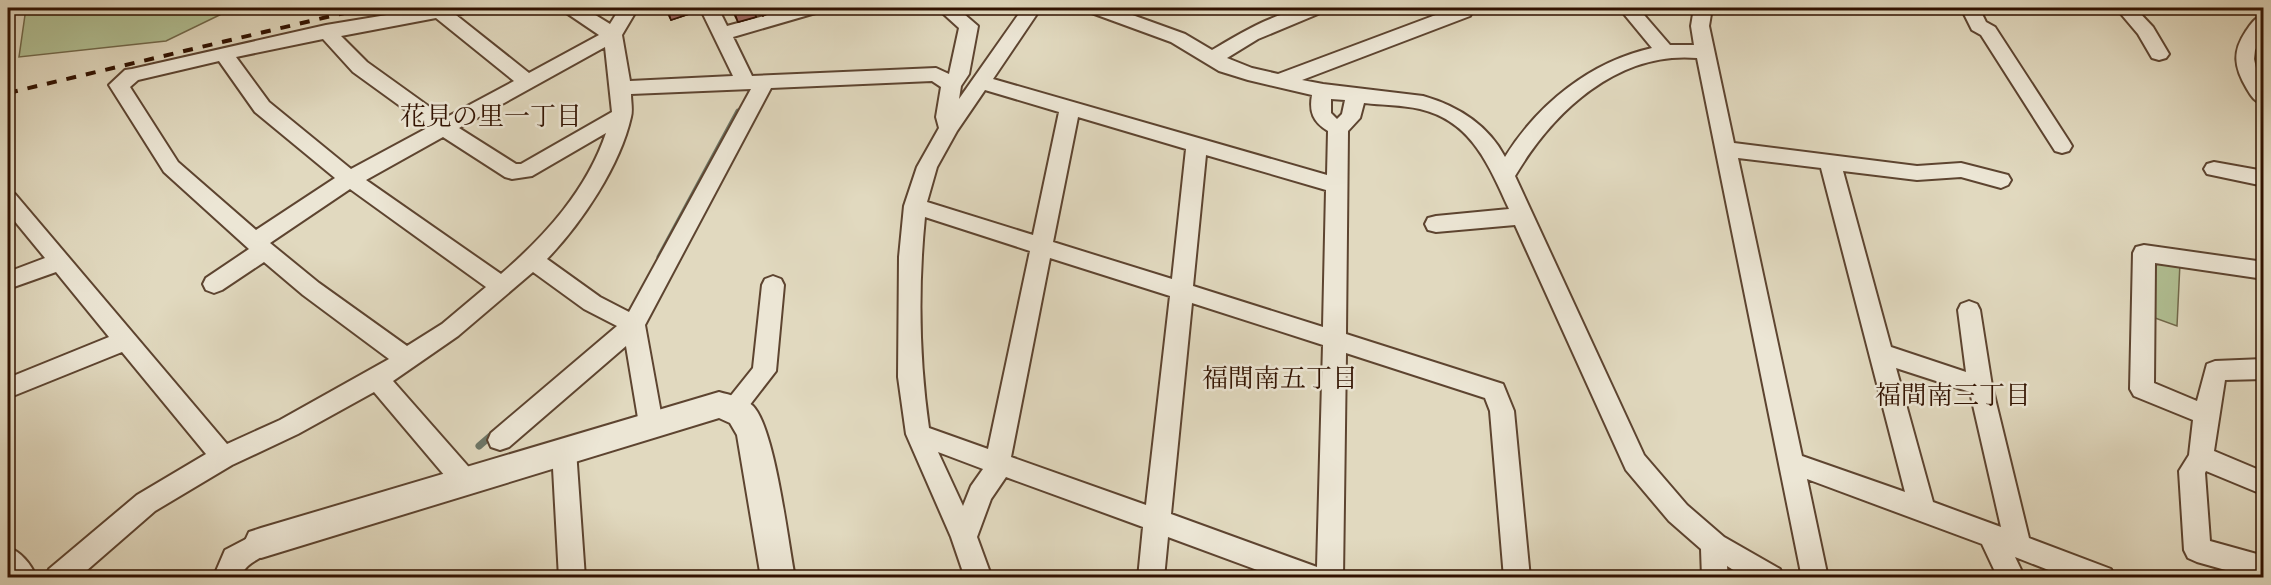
<svg xmlns="http://www.w3.org/2000/svg" width="2271" height="585" font-family="Vollkorn,'Noto Serif JP',serif">
<rect width="100%" height="100%" fill="#e1d9bf"/>
<filter id="stains"><feTurbulence type="fractalNoise" baseFrequency=".00333" numOctaves="4"/><feColorMatrix values="0 0 0 0 .2 0 0 0 0 .09 0 0 0 0 .02 0 0 0 .5 -.17"/></filter>
<radialGradient id="worn" r=".72"><stop offset=".6" stop-color="#630" stop-opacity="0"/><stop offset="1" stop-color="#630" stop-opacity=".3"/></radialGradient>
<!-- green -->
<path fill="#b1bf93" stroke="#71684a" stroke-width="1.5" d="M 26,8 L 234,8 L 166,41 L 19,57 Z
M 2157,260 L 2180,263 L 2177,326 L 2155,318 L 2154,265 Z"/>
<g fill="none" stroke-linecap="round" stroke-linejoin="round">
<!-- stream-far1 -->
<path stroke="#6d7768" stroke-width="5" d="M 659,257 L 738,111"/>
<!-- stream -->
<path stroke="#6d7768" stroke-width="7" d="M 479,446 L 494,433"/>
<defs>
<path id="minor" d="M 429,8 L 470,8 L 468,12 L 456,15 L 529,73 L 599,35 L 565,12 L 563,8 L 584,8 L 610,24 L 620,8 L 638,8 L 622,35 L 630,81 L 733,76 L 700,8 L 718,8 L 727,26 L 793,8 L 821,8 L 819,12 L 733,37 L 752,76 L 936,68 L 949,74 L 959,28 L 937,8 L 957,8 L 978,26 L 969,74 L 961,86 L 959,99 L 1023,8 L 1041,8 L 993,79 L 1327,175 L 1328,131 C 1313,122 1309,112 1312,95 L 1248,80 L 1219,71 L 1171,42 L 1089,12 L 1087,8 L 1113,8 L 1185,34 L 1212,50 C 1244,31 1281,8 1319,8 L 1320,10 L 1318,14 L 1258,39 L 1227,58 L 1252,68 L 1278,74 L 1449,10 L 1448,8 L 1469,8 L 1472,12 L 1470,16 L 1302,80 L 1323,84 L 1423,96 C 1458,106 1488,125 1505,157 C 1538,104 1590,62 1652,48 L 1619,8 L 1638,8 L 1670,45 L 1694,45 L 1691,26 L 1694,8 L 1712,8 L 1709,26 L 1734,143 L 1917,166 L 1961,163 L 2008,175 L 2011,180 L 2008,185 L 2001,188 L 1961,177 L 1917,180 L 1843,171 L 1891,347 L 1966,372 L 1958,310 L 1961,304 L 1969,301 L 1977,304 L 1980,310 L 1992,386 L 2029,538 L 2111,569 L 2115,578 L 2069,578 L 2015,557 L 2025,578 L 1998,578 L 1982,544 L 1807,479 L 1828,578 L 1802,578 L 1697,58 C 1617,51 1553,112 1515,176 L 1644,455 L 1687,505 L 1724,537 L 1780,569 L 1784,578 L 1746,578 L 1727,566 L 1728,578 L 1702,578 L 1701,549 L 1669,521 L 1626,470 L 1515,225 L 1436,232 L 1428,230 L 1425,224 L 1428,218 L 1436,216 L 1509,209 C 1489,166 1472,121 1420,109 C 1402,105 1382,105 1364,103 L 1360,118 L 1348,131 L 1346,334 L 1503,384 L 1514,411 L 1530,578 L 1504,578 L 1490,411 L 1485,398 L 1346,353 L 1343,578 L 1279,578 L 1168,537 L 1164,578 L 1138,578 L 1143,527 L 1006,477 L 991,499 L 977,537 L 992,578 L 965,578 L 951,537 L 906,434 L 898,377 L 899,257 L 904,206 L 917,167 L 939,128 L 936,117 L 941,87 L 932,81 L 771,88 L 645,325 L 663,424 L 660,431 L 651,434 L 642,431 L 639,424 L 626,346 L 509,447 L 500,450 L 491,447 L 488,440 L 491,433 L 617,326 L 584,309 L 533,272 L 458,336 L 393,381 L 474,473 L 478,481 L 474,489 L 465,492 L 456,489 L 374,392 L 298,434 L 232,465 L 155,511 L 78,578 L 45,578 L 49,569 L 137,495 L 206,454 L 122,352 L 8,398 L 8,378 L 109,337 L 56,272 L 8,289 L 8,272 L 45,258 L 8,213 L 8,191 L 15,194 L 227,444 L 280,420 L 389,359 L 303,295 L 264,262 L 222,290 L 214,293 L 206,290 L 203,284 L 206,278 L 249,249 L 164,172 L 109,85 L 125,70 L 132,69 L 326,25 ZM 436,18 L 514,81 L 445,118 L 367,62 L 341,36 ZM 323,39 L 353,72 L 429,127 L 351,169 L 269,102 L 236,57 ZM 605,47 L 612,112 L 521,164 L 516,164 L 459,128 ZM 219,61 L 255,112 L 335,178 L 256,230 L 178,162 L 130,87 L 138,80 ZM 751,89 L 629,312 L 600,297 L 547,259 C 581,224 620,166 631,117 C 633,110 631,102 631,94 ZM 985,90 L 1059,112 L 1033,235 L 927,202 L 937,167 L 957,131 ZM 1331,99 L 1345,100 L 1342,114 L 1337,119 L 1331,113 ZM 1078,117 L 1186,149 L 1172,279 L 1053,242 ZM 606,133 C 587,190 545,236 501,274 L 366,180 L 443,137 L 505,177 L 512,179 L 532,176 ZM 1206,155 L 1326,190 L 1323,327 L 1193,286 ZM 1738,158 L 1821,168 L 1905,492 L 1802,456 ZM 350,189 L 486,287 L 442,324 L 407,346 L 319,283 L 270,243 ZM 925,217 L 1030,251 L 988,449 L 929,428 C 919,358 918,287 925,217 ZM 1050,258 L 1170,296 L 1146,505 L 1011,457 ZM 1192,303 L 1323,345 L 1317,567 L 1171,514 ZM 1896,368 L 1970,392 L 2001,527 L 1933,502 ZM 938,452 L 983,469 L 971,486 L 963,506 Z
M 1961,8 L 1979,8 L 1986,22 L 1995,27 L 2069,141 L 2072,146 L 2069,151 L 2062,153 L 2055,151 L 1981,35 L 1972,30 Z
M 2116,8 L 2135,8 L 2153,27 L 2169,54 L 2166,58 L 2159,60 L 2152,58 L 2138,34 Z
M 2264,15 L 2264,34 L 2255,50 L 2254,59 L 2256,68 L 2264,84 L 2264,105 C 2255,102 2251,96 2247,89 C 2234,67 2232,52 2246,31 C 2251,24 2255,17 2264,15 Z
M 2214,162 L 2264,171 L 2264,186 L 2207,174 L 2204,169 L 2207,164 Z
M 2144,245 L 2264,262 L 2264,279 L 2155,263 L 2154,383 L 2197,401 L 2207,364 L 2215,361 L 2264,359 L 2264,379 L 2225,380 L 2214,451 L 2264,472 L 2264,495 L 2206,471 L 2205,473 L 2210,541 L 2264,556 L 2264,578 L 2254,578 L 2197,562 L 2188,558 L 2184,550 L 2179,471 L 2189,455 L 2193,420 L 2134,396 L 2130,389 L 2133,253 L 2136,247 Z
M 773,276 L 781,279 L 784,285 L 776,371 L 742,415 L 733,418 L 724,415 L 721,408 L 753,368 L 762,285 L 765,279 Z
M 564,439 L 573,443 L 576,450 L 585,578 L 559,578 L 552,450 L 555,443 Z
M 261,531 L 270,535 L 274,543 C 266,561 247,558 240,578 L 213,578 L 225,550 Z
M 8,547 C 21,552 31,564 37,578 L 8,578 Z"/>
<path id="tertiary" d="M 719,392 C 730,395 745,398 753,406 C 775,429 788,542 795,578 L 761,578 L 737,435 L 730,423 L 719,418 L 261,558 L 249,554 L 244,543 L 249,532 L 261,528 Z"/>
</defs>
<!-- minor casing -->
<use href="#minor" stroke="#5d4430" stroke-width="4"/>
<!-- tertiary casing -->
<use href="#tertiary" stroke="#5d4430" stroke-width="4"/>
<!-- minor -->
<use href="#minor" fill="#ece6d5" fill-rule="evenodd"/>
<!-- tertiary -->
<use href="#tertiary" fill="#ece6d5" fill-rule="evenodd"/>
<!-- rail -->
<path stroke="#311201" stroke-width="4" stroke-dasharray="10 10" stroke-linecap="butt" d="M 8,93 L 365,8"/>
</g>
<!-- wall -->
<path fill="#c17e78" stroke="#311201" stroke-width="1.5" d="M 665,8 L 696,8 L 698,11 L 671,20 Z
M 731,8 L 754,8 L 756,17 L 738,22 Z
M 757,8 L 770,8 L 769,8 L 771,12 L 763,16 L 761,15 Z"/>
<!-- shaded-wall -->
<path fill="#9d6761" stroke="#311201" stroke-width="1.5" d="M 667,8 L 696,8 L 698,11 L 671,20 Z
M 748,8 L 754,8 L 756,17 L 738,22 L 734,11 Z
M 761,8 L 770,8 L 769,8 L 771,12 L 763,16 Z"/>
<!-- building -->
<path fill="#e0938b" stroke="#311201" stroke-width="1.5" d="M 733,8 L 748,8 L 734,11 Z"/>
<g text-anchor="middle" stroke-width="5" stroke-linejoin="round" paint-order="stroke">
<!-- neighbourhood labels -->
<g font-size="26" fill="#311201" stroke="#ece6d5">
<text x="491" y="125">花見の里一丁目</text>
<text x="1280" y="387">福間南五丁目</text>
<text x="1953" y="404">福間南三丁目</text>
</g>
</g>
<!-- margin -->
<rect width="2271" height="585" fill="none" stroke="#e1d9bf" stroke-width="30"/>
<rect x="9" y="9" width="2253" height="567" fill="none" stroke="#311201" stroke-width="3"/>
<rect x="15" y="15" width="2241" height="555" fill="none" stroke="#311201" stroke-width="1.5"/>
<rect width="100%" height="100%" filter="url(#stains)"/>
<rect width="100%" height="100%" fill="url(#worn)"/>
</svg>
